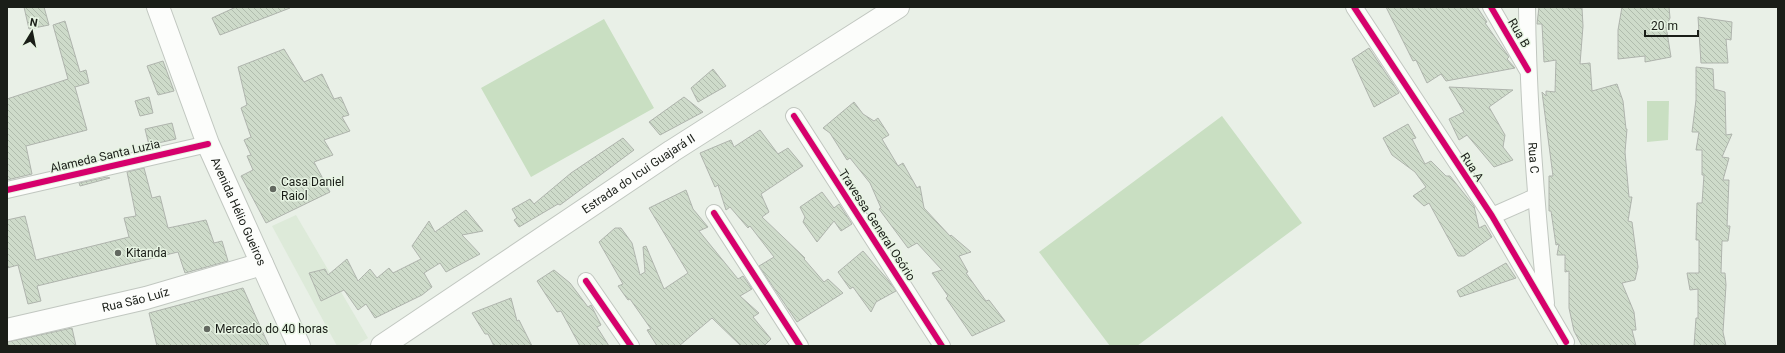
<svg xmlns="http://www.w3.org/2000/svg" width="1785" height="353" font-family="Roboto,sans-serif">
<defs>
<pattern id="building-back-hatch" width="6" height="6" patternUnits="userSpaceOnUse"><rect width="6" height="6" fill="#cedbca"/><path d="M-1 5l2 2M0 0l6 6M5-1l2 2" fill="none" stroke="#b0bcad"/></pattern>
</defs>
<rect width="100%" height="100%" fill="#e9f0e7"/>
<!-- built -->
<path fill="#ddead9" d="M 296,215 L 368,338 L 355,346 L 337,346 L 272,226 Z"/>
<!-- pitch -->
<path fill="#c9dfc2" d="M 604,19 L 654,108 L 531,177 L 481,88 Z
M 1647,101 L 1669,101 L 1668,140 L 1647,142 Z
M 1222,116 L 1302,223 L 1137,346 L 1110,346 L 1039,252 Z"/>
<!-- building -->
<path fill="url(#building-back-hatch)" stroke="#afb4ad" d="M 24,7 L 44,7 L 49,25 L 29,29 Z
M 236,7 L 290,7 L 290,8 L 220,35 L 212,18 Z
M 1386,7 L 1477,7 L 1487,22 L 1485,23 L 1509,57 L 1507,59 L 1515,68 L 1446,81 L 1441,74 L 1427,83 L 1416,60 L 1413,61 Z
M 1539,7 L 1582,8 L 1583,26 L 1580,64 L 1590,63 L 1592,91 L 1617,84 L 1623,101 L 1626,129 L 1627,129 L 1625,152 L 1629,197 L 1632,197 L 1628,221 L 1632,222 L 1638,267 L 1635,280 L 1622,283 L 1634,312 L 1636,330 L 1632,330 L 1636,346 L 1582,346 L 1574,331 L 1569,308 L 1569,271 L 1565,272 L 1565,255 L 1557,255 L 1559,244 L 1556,245 L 1551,211 L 1549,211 L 1549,176 L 1553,176 L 1542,92 L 1546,96 L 1546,91 L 1555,92 L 1556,60 L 1544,62 L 1542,24 L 1537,24 Z
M 1622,7 L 1669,7 L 1670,18 L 1666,26 L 1671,57 L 1645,62 L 1645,56 L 1618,59 L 1618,30 Z
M 1698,17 L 1732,22 L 1731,40 L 1726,39 L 1728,63 L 1701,63 Z
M 65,21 L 80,72 L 86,70 L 89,83 L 75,87 L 87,130 L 26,146 L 32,174 L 7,180 L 7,99 L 68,79 L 53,25 Z
M 1369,48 L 1399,93 L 1374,107 L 1352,59 Z
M 284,49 L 304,82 L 322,74 L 334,99 L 341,97 L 349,115 L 342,117 L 350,131 L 324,140 L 333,155 L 314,162 L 330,192 L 266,223 L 241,176 L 253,170 L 247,156 L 251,155 L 244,140 L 251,137 L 241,108 L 247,105 L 238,67 Z
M 163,61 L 174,91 L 158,95 L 147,66 Z
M 1696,67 L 1713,69 L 1714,89 L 1725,92 L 1726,135 L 1732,134 L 1722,157 L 1729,158 L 1723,180 L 1729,180 L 1727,226 L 1730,226 L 1728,241 L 1722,241 L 1721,273 L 1725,273 L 1726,285 L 1723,332 L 1726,346 L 1694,346 L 1696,318 L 1698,318 L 1698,289 L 1690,290 L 1687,273 L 1699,273 L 1699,240 L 1696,240 L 1697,203 L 1702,203 L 1704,175 L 1702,175 L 1702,150 L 1696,150 L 1699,132 L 1692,132 L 1696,100 Z
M 713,69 L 726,86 L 698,102 L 691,88 Z
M 1449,87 L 1513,90 L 1489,107 L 1505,135 L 1503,147 L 1513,160 L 1494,167 L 1467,135 L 1459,140 L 1449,119 L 1464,112 Z
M 149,97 L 153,113 L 140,116 L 135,101 Z
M 684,97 L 703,112 L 660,135 L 649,122 Z
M 854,102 L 863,114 L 874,121 L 878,118 L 889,135 L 882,139 L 898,166 L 903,163 L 917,188 L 920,186 L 924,208 L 950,236 L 951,235 L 971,252 L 959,256 L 968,272 L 966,273 L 986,301 L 989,300 L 1005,321 L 972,336 L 946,298 L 948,296 L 932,273 L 942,270 L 917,243 L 908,248 L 879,209 L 881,208 L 870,183 L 850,158 L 847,160 L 830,133 L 823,128 Z
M 172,123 L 176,139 L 149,145 L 145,129 Z
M 1408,124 L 1416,138 L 1412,139 L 1425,164 L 1431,161 L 1446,176 L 1450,176 L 1474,206 L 1479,228 L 1485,225 L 1492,237 L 1464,256 L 1458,256 L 1429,203 L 1424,206 L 1413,196 L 1426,187 L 1415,172 L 1392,155 L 1383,138 Z
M 760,130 L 778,154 L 788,148 L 803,166 L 761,194 L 769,212 L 762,217 L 805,258 L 804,259 L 824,282 L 828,279 L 843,293 L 797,322 L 759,266 L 774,257 L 750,226 L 748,228 L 730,207 L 726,210 L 718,185 L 715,187 L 700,153 L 731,140 L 734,147 Z
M 623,138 L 634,150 L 560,205 L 558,204 L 519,227 L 514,220 L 517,218 L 512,209 L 530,199 L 534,204 L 571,173 Z
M 144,168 L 152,198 L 160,196 L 168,228 L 206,220 L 214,243 L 222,241 L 228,261 L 185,273 L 178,252 L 37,286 L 41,301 L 28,304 L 18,265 L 7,268 L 7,220 L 25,216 L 36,260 L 129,237 L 124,218 L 136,216 L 127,172 Z
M 107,177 L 110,178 L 80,186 L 79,183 Z
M 686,190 L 693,209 L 708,227 L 699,231 L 738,279 L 743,276 L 752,289 L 740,296 L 759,313 L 753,317 L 771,339 L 764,346 L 741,346 L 712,318 L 679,346 L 657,346 L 647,330 L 651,329 L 630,299 L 628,300 L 618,286 L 623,284 L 599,242 L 615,228 L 621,228 L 632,243 L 640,275 L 645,272 L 643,247 L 646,246 L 664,289 L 688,273 L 649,208 Z
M 822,192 L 834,208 L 839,204 L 852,224 L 841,231 L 834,221 L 817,242 L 803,222 L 805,217 L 800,207 Z
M 466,210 L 483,231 L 462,235 L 480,254 L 446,272 L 440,263 L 424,273 L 432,287 L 422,295 L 375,318 L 366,304 L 358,310 L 344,290 L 321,301 L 309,273 L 325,269 L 328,275 L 347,259 L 358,281 L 370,269 L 377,278 L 389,268 L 393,273 L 421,259 L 412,246 L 429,221 L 435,232 Z
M 863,251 L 888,280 L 896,291 L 876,302 L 871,312 L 853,287 L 850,289 L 838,272 Z
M 1506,263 L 1516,278 L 1460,297 L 1457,291 Z
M 554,270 L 570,283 L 588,307 L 591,305 L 601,325 L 597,327 L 609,346 L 580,346 L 561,311 L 557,312 L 537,281 Z
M 243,288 L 269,346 L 157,346 L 149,313 Z
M 511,298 L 517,321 L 519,320 L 532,346 L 494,346 L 488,334 L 485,334 L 472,313 Z
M 72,328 L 76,346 L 7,346 L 7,342 Z"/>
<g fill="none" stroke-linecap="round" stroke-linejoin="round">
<defs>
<g id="street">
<path d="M 1354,7 L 1492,216 L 1566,342"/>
<path d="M 1491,7 L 1527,69"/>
<path id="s1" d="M 1527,7 C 1528,106 1536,204 1546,303"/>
<path d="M 794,116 L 942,346"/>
<path d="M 7,190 L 208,144"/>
<path d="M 714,213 L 800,346"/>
<path d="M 1492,216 L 1535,197"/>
<path d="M 586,281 L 631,346"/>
</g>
<g id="secondary">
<path id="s2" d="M 158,7 L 208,144 L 299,346"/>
<path id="s3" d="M 7,330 L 146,298 L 262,264"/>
<path id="s4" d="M 382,346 L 672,151 L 898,7"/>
</g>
</defs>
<!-- street casing -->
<use href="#street" stroke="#c1c7c0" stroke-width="18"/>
<!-- secondary casing -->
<use href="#secondary" stroke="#c1c7c0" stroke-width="24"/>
<!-- street -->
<use href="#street" stroke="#fcfdfb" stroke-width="16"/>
<!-- secondary -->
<use href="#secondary" stroke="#fcfdfb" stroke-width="22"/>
<defs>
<path id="cycleway" d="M 1354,7 L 1492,216 L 1566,342
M 1491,7 L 1528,70
M 794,116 L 942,346
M 7,190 L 208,144
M 714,213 L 800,346
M 586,281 L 631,346"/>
</defs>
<!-- cycleway casing -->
<use href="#cycleway" stroke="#e7f4e3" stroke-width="8"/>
<!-- cycleway -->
<use href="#cycleway" stroke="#d6006c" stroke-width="6"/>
</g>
<!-- markers -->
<g fill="#626860" stroke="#e7f4e3" stroke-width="1.5">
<circle cx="273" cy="189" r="4"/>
<circle cx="118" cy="253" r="4"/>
<circle cx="207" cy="329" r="4"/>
</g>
<g text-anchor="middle" stroke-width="3" stroke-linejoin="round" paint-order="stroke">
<!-- street labels -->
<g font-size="12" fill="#1a1e18" stroke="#e7f4e3">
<text transform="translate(1519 33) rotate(60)" y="4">Rua B</text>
<text transform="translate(105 156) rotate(-13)" y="4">Alameda Santa Luzia</text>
<text dy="4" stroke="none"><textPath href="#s1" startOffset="151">Rua C</textPath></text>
<text transform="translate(1472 167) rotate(57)" y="4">Rua A</text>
<text dy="4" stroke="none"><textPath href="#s4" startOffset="309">Estrada do Icui Guajará II</textPath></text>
<text dy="4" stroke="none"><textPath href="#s2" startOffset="220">Avenida Hélio Gueiros</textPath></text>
<text transform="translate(877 225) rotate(57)" y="4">Travessa General Osório</text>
<text dy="4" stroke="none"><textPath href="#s3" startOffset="132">Rua São Luíz</textPath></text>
</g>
<!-- poi labels -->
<g font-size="12" fill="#1a1e18" stroke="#e7f4e3" text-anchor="start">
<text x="281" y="186">Casa Daniel<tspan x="281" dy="14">Raiol</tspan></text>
<text x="126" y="257">Kitanda</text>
<text x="215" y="333">Mercado do 40 horas</text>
</g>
</g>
<!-- border -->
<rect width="1785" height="353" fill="none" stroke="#1a1e18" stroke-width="16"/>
<!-- north arrow -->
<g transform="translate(32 32) rotate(10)" stroke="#e7f4e3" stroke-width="3" paint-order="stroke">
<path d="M0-3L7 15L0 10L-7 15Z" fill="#1a1e18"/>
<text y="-6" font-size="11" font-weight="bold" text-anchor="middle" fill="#1a1e18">N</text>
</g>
<!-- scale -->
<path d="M1645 30v6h53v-6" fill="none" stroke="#1a1e18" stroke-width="2"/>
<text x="1651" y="30" font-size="12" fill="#1a1e18" stroke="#e7f4e3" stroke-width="3" paint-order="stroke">20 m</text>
</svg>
